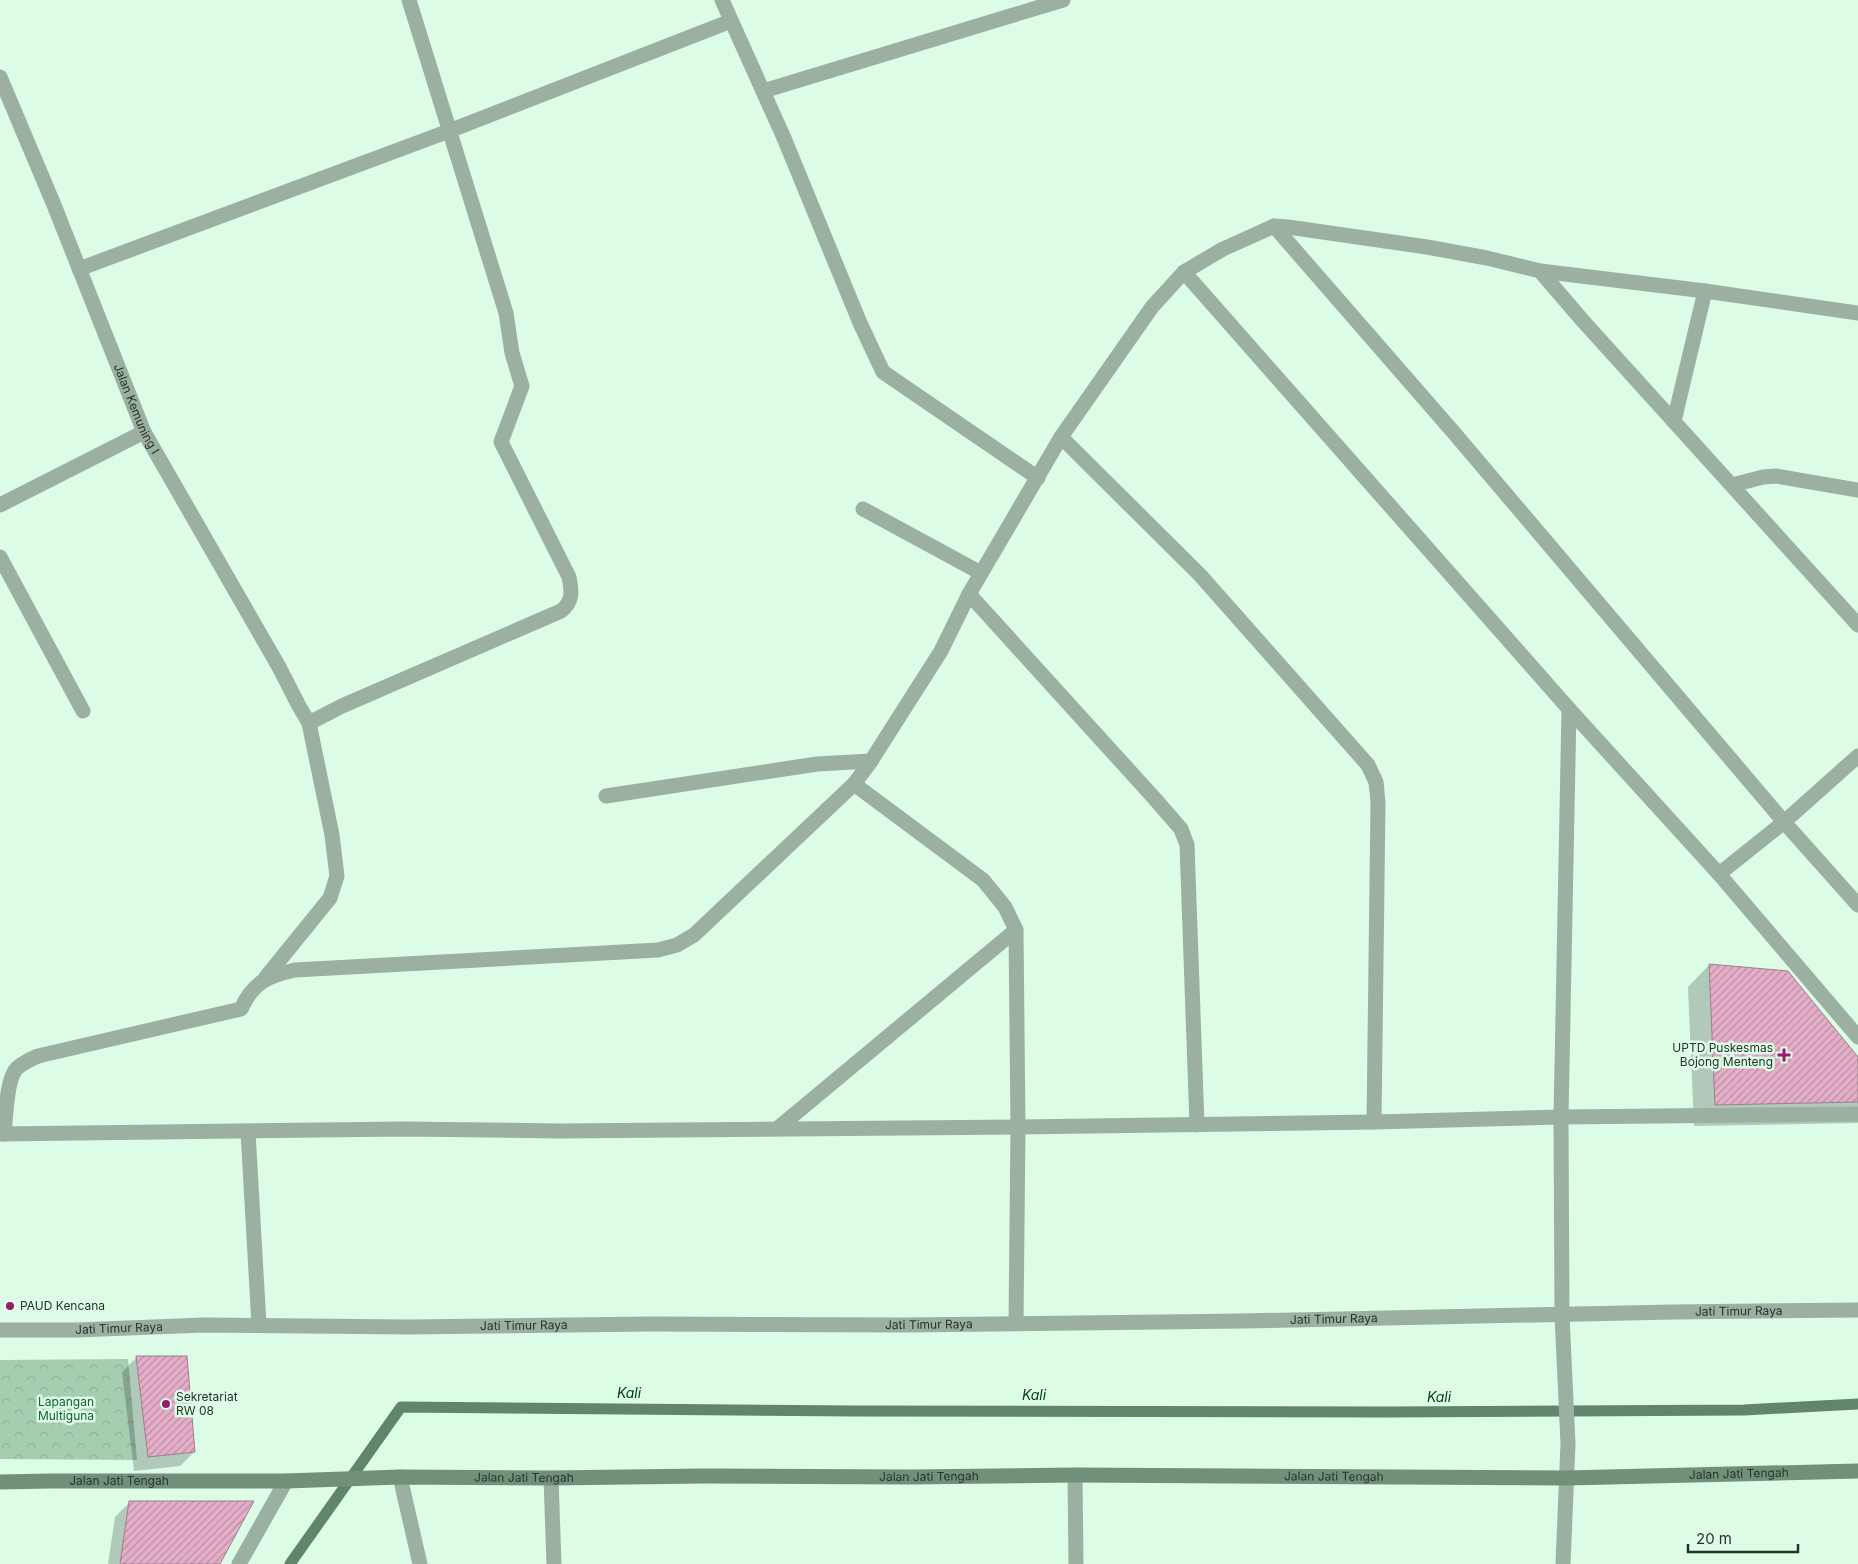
<svg xmlns="http://www.w3.org/2000/svg" width="1858" height="1564" font-family="Inter,sans-serif">
<defs>
<pattern id="park-crowns" width="20" height="18" patternUnits="userSpaceOnUse" patternTransform="scale(1.25)"><rect width="20" height="18" fill="#a5ceb1"/><path d="M2 6a3 3 0 1 1 6 0M12 15a3 3 0 1 1 6 0" fill="none" stroke="#8eb198"/></pattern>
<pattern id="building-hatch" width="6" height="6" patternUnits="userSpaceOnUse" patternTransform="scale(1.25)"><rect width="6" height="6" fill="#e4aec9"/><path d="M-1 1l2-2M0 6l6-6M5 7l2-2" fill="none" stroke="#b98ea3"/></pattern>
</defs>
<rect width="100%" height="100%" fill="#ddfce6"/>
<!-- park -->
<path fill="url(#park-crowns)" d="M 128,1359 L 137,1460 L 0,1459 L 0,1360 Z"/>
<!-- shadow -->
<path fill="#0003" d="M 1709,965 L 1858,1059 L 1858,1123 L 1694,1126 L 1688,987 Z
M 136,1358 L 194,1452 L 180,1466 L 134,1471 L 122,1372 Z
M 129,1503 L 218,1564 L 108,1564 L 115,1517 Z"/>
<g fill="none" stroke-linecap="round" stroke-linejoin="round">
<!-- stream -->
<path stroke="#60856b" stroke-width="11" d="M 290,1564 L 401,1407 L 854,1411 L 1388,1412 L 1744,1410 L 1858,1404"/>
</g>
<!-- building -->
<path fill="url(#building-hatch)" stroke="#9d7f8d" d="M 1709,964 L 1788,971 L 1858,1057 L 1858,1102 L 1715,1105 Z
M 136,1356 L 187,1356 L 195,1452 L 148,1457 Z
M 129,1501 L 254,1501 L 220,1564 L 120,1564 Z"/>
<g fill="none" stroke-linecap="round" stroke-linejoin="round">
<!-- street -->
<g stroke="#9bb0a1" stroke-width="15">
<path d="M 722,0 L 784,138 L 860,323 L 883,372 L 1038,478"/>
<path id="s1" d="M 0,77 L 54,205 L 144,432 L 279,667 L 299,706 L 309,723 L 332,835 L 337,876 L 330,898 L 266,977"/>
<path d="M 763,91 L 1063,0"/>
<path d="M 1274,226 L 1455,434 L 1784,822 L 1858,905"/>
<path d="M 79,269 L 449,131 L 731,21"/>
<path d="M 1540,271 L 1583,321 L 1858,625"/>
<path d="M 1184,272 L 1569,709 L 1719,874 L 1858,1037"/>
<path d="M 1674,421 L 1705,291"/>
<path d="M 1061,437 L 1200,575 L 1368,765 L 1376,782 L 1378,802 L 1374,1122"/>
<path d="M 1732,485 L 1763,477 L 1776,476 L 1858,490"/>
<path d="M 0,505 L 144,432"/>
<path d="M 863,509 L 981,573"/>
<path d="M 0,557 L 83,711"/>
<path d="M 969,594 L 1155,799 L 1181,829 L 1187,845 L 1197,1125"/>
<path d="M 309,723 L 342,706 L 561,611 C 573,602 572,591 569,577 L 501,442 L 522,386 L 512,353 L 506,313 L 409,0"/>
<path d="M 854,784 L 983,880 L 1005,907 L 1016,930 L 1018,1127 L 1016,1323"/>
<path d="M 606,796 L 817,764 L 871,761"/>
<path d="M 1719,874 L 1784,822 L 1858,756"/>
<path d="M 778,1128 L 1016,930"/>
<path d="M 248,1132 L 259,1325"/>
<path d="M 0,1134 L 404,1129 L 560,1131 L 1018,1127 L 1374,1122 L 1561,1117 L 1858,1114"/>
<path d="M 4,1134 C 6,1118 6,1079 17,1068 C 23,1063 31,1059 38,1056 L 241,1009 C 253,982 268,976 295,970 L 658,950 L 677,945 L 694,935 L 854,784 L 871,761 L 941,651 L 969,594 L 1061,437 L 1152,307 L 1184,272 L 1223,249 L 1274,226 L 1288,227 L 1427,247 L 1487,258 L 1540,271 L 1705,291 L 1858,313"/>
<path id="s2" d="M 0,1330 L 77,1330 L 204,1325 L 409,1327 L 650,1324 L 905,1325 L 1242,1321 L 1674,1312 L 1858,1310"/>
<path d="M 1075,1475 L 1076,1564"/>
<path d="M 400,1477 L 420,1564"/>
<path d="M 551,1478 L 554,1564"/>
<path d="M 239,1564 L 286,1481"/>
<path d="M 1563,1564 L 1568,1444 L 1562,1315 L 1561,1117 L 1569,709"/>
</g>
<!-- secondary -->
<path stroke="#71907a" stroke-width="15" id="s3" d="M 0,1482 L 50,1481 L 286,1481 L 400,1477 L 551,1478 L 702,1476 L 910,1477 L 1075,1475 L 1567,1478 L 1858,1471"/>
</g>
<!-- markers -->
<g fill="#9b196d" stroke="#ddfce6" stroke-width="2">
<path d="M1781.5 1047.5h5v5h5v5h-5v5h-5v-5h-5v-5h5z"/>
<circle cx="10" cy="1306" r="5"/>
<circle cx="166" cy="1404" r="5"/>
</g>
<g text-anchor="middle" stroke-width="5" stroke-linejoin="round" paint-order="stroke">
<!-- street labels -->
<g font-size="12" fill="#27332b" stroke="#ddfce6">
<text dy="4" stroke="none"><textPath href="#s1" startOffset="359">Jalan Kemuning I</textPath></text>
<text dy="4" stroke="none"><textPath href="#s2" startOffset="1739">Jati Timur Raya</textPath></text>
<text dy="4" stroke="none"><textPath href="#s2" startOffset="1334">Jati Timur Raya</textPath></text>
<text dy="4" stroke="none"><textPath href="#s2" startOffset="929">Jati Timur Raya</textPath></text>
<text dy="4" stroke="none"><textPath href="#s2" startOffset="524">Jati Timur Raya</textPath></text>
<text dy="4" stroke="none"><textPath href="#s2" startOffset="119">Jati Timur Raya</textPath></text>
<text dy="4" stroke="none"><textPath href="#s3" startOffset="1739">Jalan Jati Tengah</textPath></text>
<text dy="4" stroke="none"><textPath href="#s3" startOffset="929">Jalan Jati Tengah</textPath></text>
<text dy="4" stroke="none"><textPath href="#s3" startOffset="524">Jalan Jati Tengah</textPath></text>
<text dy="4" stroke="none"><textPath href="#s3" startOffset="1334">Jalan Jati Tengah</textPath></text>
<text dy="4" stroke="none"><textPath href="#s3" startOffset="119">Jalan Jati Tengah</textPath></text>
</g>
<!-- poi labels -->
<g font-size="12" fill="#27332b" stroke="#ddfce6" text-anchor="start">
<text x="1773" y="1052" text-anchor="end">UPTD Puskesmas<tspan x="1773" dy="14">Bojong Menteng</tspan></text>
<text x="20" y="1310">PAUD Kencana</text>
<text x="176" y="1401">Sekretariat<tspan x="176" dy="14">RW 08</tspan></text>
</g>
<!-- park labels -->
<g font-size="12" fill="#126137" stroke="#ddfce6">
<text x="66" y="1406">Lapangan<tspan x="66" dy="14">Multiguna</tspan></text>
</g>
<!-- water labels -->
<g font-size="14" font-style="italic" fill="#044222" stroke="#ddfce6">
<text x="629" y="1398">Kali</text>
<text x="1034" y="1400">Kali</text>
<text x="1439" y="1402">Kali</text>
</g>
</g>
<!-- scale -->
<path d="M1688 1544v8h110v-8" fill="none" stroke="#27332b" stroke-width="2.5"/>
<text x="1696" y="1544" font-size="15" fill="#27332b" stroke="#ddfce6" stroke-width="4" paint-order="stroke">20 m</text>
</svg>
